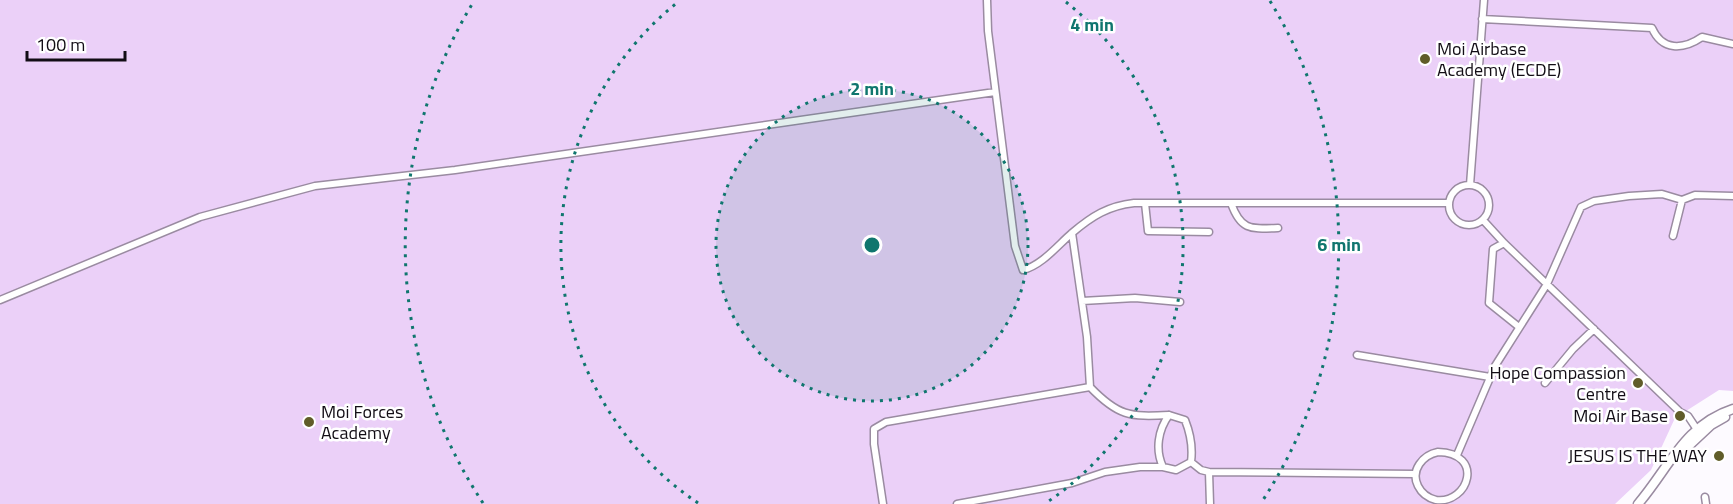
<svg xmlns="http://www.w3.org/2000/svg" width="1733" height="504" font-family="'Titillium Web',sans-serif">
<rect width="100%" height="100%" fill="#fdfaff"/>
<!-- green -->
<path fill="#ebd0f8" d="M 0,0 L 1733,0 L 1733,391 L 1719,390 L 1675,418 L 1651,470 L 1615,504 L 0,504 Z"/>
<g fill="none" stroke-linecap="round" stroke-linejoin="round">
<defs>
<path id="minor" d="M 987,0 L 988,31 L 1015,246 L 1023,270 C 1042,265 1057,246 1072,233 C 1092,216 1108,206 1134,203 L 1448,203
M 1482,19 L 1652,28 C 1662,51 1683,50 1702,37 L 1733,44
M 1470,185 L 1484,0
M1449 205a20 20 0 1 1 40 0a20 20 0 1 1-40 0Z
M 1145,203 L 1148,231 L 1209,232
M 1231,203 C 1241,231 1251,229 1278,228
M 1483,220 L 1504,243 L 1680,412 L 1688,416 L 1696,428
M 1072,233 L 1087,337 L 1090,387
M 1673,236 L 1682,200
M 1504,243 L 1493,249 L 1489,303 L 1519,327
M 0,300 L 200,217 L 315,186 L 455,170 L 995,92
M 1082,301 L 1135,298 L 1180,302
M 1357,355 L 1490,377
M 1545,383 L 1573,349 L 1594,329
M 1169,415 L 1185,420 C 1191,435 1193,447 1191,462 L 1176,470 L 1163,467 C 1155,450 1158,430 1169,415 Z
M 1438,452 C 1485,453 1469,504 1436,500 C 1428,498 1422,494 1418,486 C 1410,470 1423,455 1438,452 Z
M 1457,455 L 1495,366 L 1547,284 L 1581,207 L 1594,201 L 1629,196 L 1662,194 L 1682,200 L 1695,195 L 1733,196
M 1191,462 L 1201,470 L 1209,472
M 1705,497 L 1706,504
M 883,504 L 874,444 L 874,429 L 886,422 L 1090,387 C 1118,416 1129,417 1169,415
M 957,504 L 1072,483 L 1105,472 L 1140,467 L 1163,467
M 1210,504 L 1209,472 L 1415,474"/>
<path id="secondary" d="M 1680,454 L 1711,425 L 1725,417
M 1638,504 C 1669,468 1684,425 1733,409"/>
</defs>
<!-- minor casing -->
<use href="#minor" stroke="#9a8ba1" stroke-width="9"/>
<!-- secondary casing -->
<use href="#secondary" stroke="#9a8ba1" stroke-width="11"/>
<!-- minor -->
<use href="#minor" stroke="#fff" stroke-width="6"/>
<!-- secondary -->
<use href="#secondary" stroke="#fff" stroke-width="8"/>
</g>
<!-- distance rings -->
<circle cx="872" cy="245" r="156" fill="#0f766e" fill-opacity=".12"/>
<g fill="none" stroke="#0f766e" stroke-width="3" stroke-dasharray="3 6">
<circle cx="872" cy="245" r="156"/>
<path d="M698 503A311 311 0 0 1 678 2M1066 2A311 311 0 0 1 1046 503"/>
<path d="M483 503A467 467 0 0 1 474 1M1270 1A467 467 0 0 1 1261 503"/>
</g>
<!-- markers -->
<g fill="#605c29" stroke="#fff" stroke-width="2">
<circle cx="1425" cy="59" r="6"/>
<circle cx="1638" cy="383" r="6"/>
<circle cx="1680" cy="416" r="6"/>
<circle cx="309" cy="422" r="6"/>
<circle cx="1719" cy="456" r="6"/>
</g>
<g text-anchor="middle" stroke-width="5" stroke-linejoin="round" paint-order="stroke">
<!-- poi labels -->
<g font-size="18" fill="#120d15" stroke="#fff" text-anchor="end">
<text x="1437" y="55" text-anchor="start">Moi Airbase<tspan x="1437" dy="21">Academy (ECDE)</tspan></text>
<text x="1626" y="379">Hope Compassion<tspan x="1626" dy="21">Centre</tspan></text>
<text x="321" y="418" text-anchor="start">Moi Forces<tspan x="321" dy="21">Academy</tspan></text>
<text x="1668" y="422">Moi Air Base</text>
<text x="1707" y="462">JESUS IS THE WAY</text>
</g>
</g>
<circle cx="872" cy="245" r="9" fill="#0f766e" stroke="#fff" stroke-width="3"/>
<g font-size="18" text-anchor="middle" font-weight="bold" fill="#0f766e" stroke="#fff" stroke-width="5" stroke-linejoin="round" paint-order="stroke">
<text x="1092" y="31">4 min</text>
<text x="872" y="95">2 min</text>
<text x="1339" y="251">6 min</text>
</g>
<!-- scale -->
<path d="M27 51v9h98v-9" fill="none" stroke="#120d15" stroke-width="3"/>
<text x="36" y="51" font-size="18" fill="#120d15" stroke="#ffffff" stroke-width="4.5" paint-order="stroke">100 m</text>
</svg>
